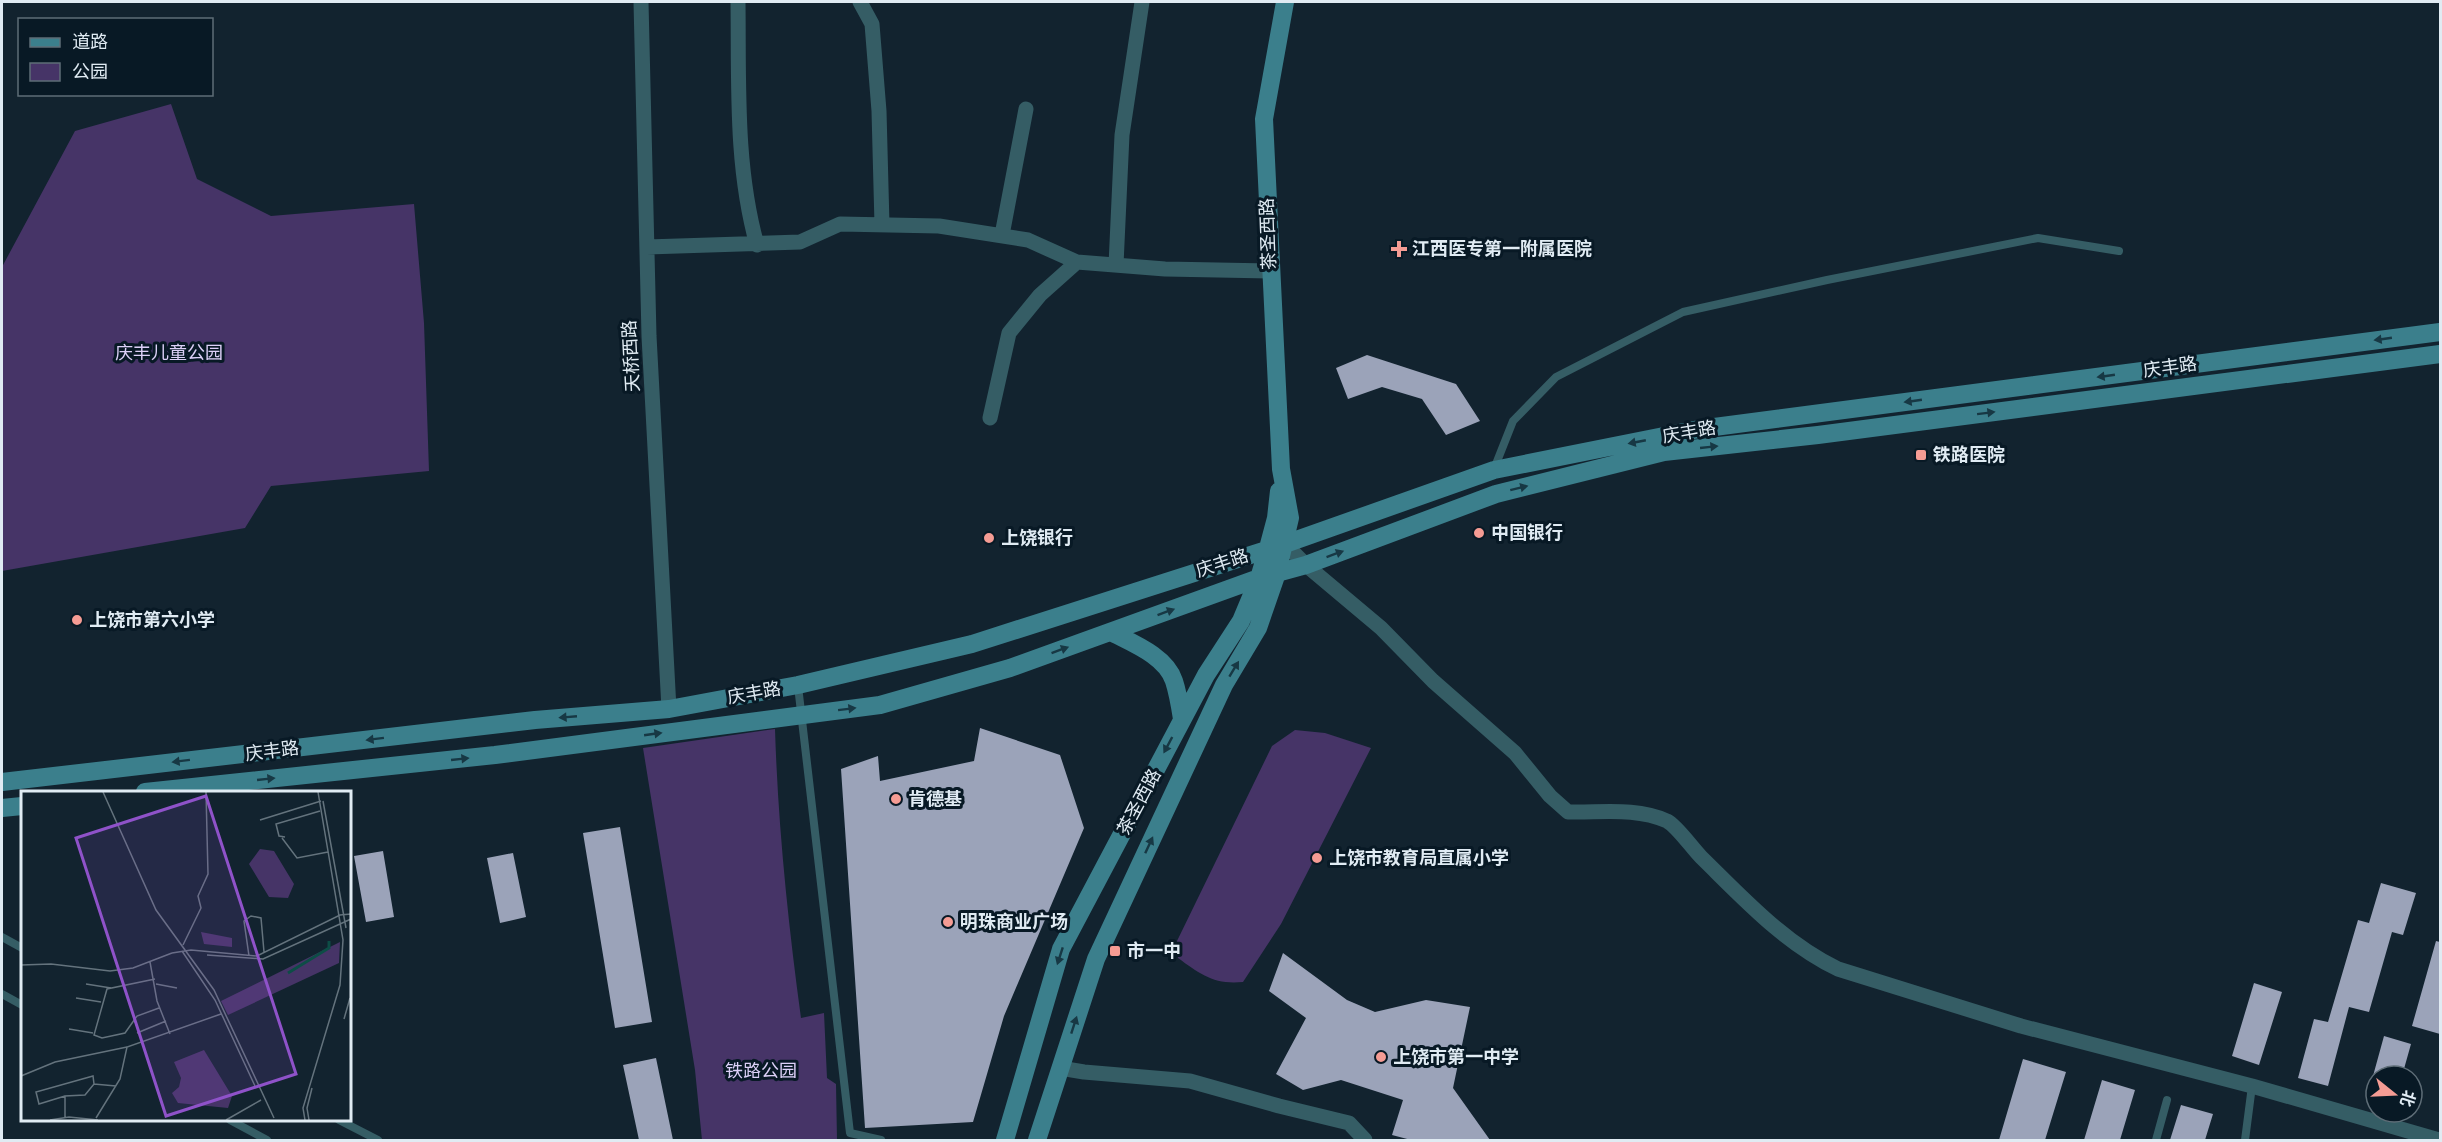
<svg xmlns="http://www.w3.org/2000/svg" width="2442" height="1142" font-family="Commissioner,'Noto Sans SC',sans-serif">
<rect width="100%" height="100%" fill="#12232f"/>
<!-- green -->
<path fill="#463467" d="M 171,104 L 197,179 L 271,216 L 414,204 L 424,323 L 429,471 L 271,486 L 245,528 L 2,571 L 2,267 L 75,131 Z
M 775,729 C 778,826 788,922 801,1018 L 824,1013 L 827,1078 L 836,1084 L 837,1140 L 702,1140 L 695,1070 L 643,748 Z
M 1295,730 L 1325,733 L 1371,748 L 1281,924 L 1243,982 C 1214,985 1200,974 1178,958 L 1177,941 L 1272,746 Z"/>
<!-- building -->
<path fill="#9ba3b9" d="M 1367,355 L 1456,384 L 1480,421 L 1446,435 L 1422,399 L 1382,387 L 1348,399 L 1336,368 Z
M 980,728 L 1060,755 L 1084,828 L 1004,1016 L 973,1122 L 865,1128 L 841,769 L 878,756 L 880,781 L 974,761 Z
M 620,827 L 652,1022 L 615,1028 L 583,833 Z
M 383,851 L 394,917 L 366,922 L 354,856 Z
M 513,853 L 526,917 L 500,923 L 487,858 Z
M 2381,883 L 2416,893 L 2403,935 L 2392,932 L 2369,1012 L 2349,1007 L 2328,1086 L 2298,1078 L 2314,1019 L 2328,1022 L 2358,920 L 2369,923 Z
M 2436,941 L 2440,942 L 2440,1034 L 2412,1026 Z
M 1283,953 L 1347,1000 L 1375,1012 L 1426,1000 L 1470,1007 L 1453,1088 L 1490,1140 L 1411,1140 L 1392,1135 L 1403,1100 L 1341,1080 L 1303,1090 L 1276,1074 L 1306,1018 L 1269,991 Z
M 2254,983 L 2282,992 L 2259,1065 L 2232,1056 Z
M 2384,1036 L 2411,1044 L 2402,1076 L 2373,1076 Z
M 656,1058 L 673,1140 L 639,1140 L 623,1065 Z
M 2023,1059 L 2066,1072 L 2045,1140 L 1999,1140 Z
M 2102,1080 L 2135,1090 L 2120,1140 L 2084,1140 Z
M 2181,1105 L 2213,1114 L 2205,1140 L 2170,1140 Z"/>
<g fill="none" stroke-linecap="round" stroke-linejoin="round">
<!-- lane -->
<path stroke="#355d65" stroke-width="8" d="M 1494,469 L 1513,421 L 1556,377 L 1683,312 L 1827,280 L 2038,238 L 2119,251
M 798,686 L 850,1133 L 881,1140
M 2,937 L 22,948
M 2,994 L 22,1005
M 230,1120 L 267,1140
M 339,1120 L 378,1140
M 2156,1140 L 2167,1100
M 2245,1140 L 2252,1086"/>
<!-- street -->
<path stroke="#355d65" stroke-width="15" d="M 641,2 L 649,336 L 669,709
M 738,2 C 739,83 735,166 757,245
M 860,2 L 872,24 L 879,111 L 882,225
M 1002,235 L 1026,109
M 647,247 L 800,242 L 840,224 L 939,226 L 1028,240 L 1077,262 L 1165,269 L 1270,271
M 1116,265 L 1122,135 L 1142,2
M 990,418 L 1009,333 L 1040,295 L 1077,262
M 1285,544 L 1306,565 L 1381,628 L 1433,681 L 1515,753 L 1550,796 L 1568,812 C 1601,813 1635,807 1667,821 C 1677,826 1692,848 1701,857 C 1744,899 1784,943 1838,969 L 2021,1026 L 2252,1086 L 2439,1140
M 1060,1068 L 1084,1072 L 1190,1081 L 1279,1106 L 1349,1123 L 1365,1140"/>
<!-- secondary -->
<path stroke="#3b7f8c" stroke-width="18" d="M 1111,632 C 1132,643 1166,656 1174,681 C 1178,693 1180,706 1182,719
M 2,782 L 535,720 L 669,709 L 798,685 L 972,644 L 1285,544 L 1494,470 L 1699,429 L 2440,332
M 145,792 L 495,755 L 880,705 L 1010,668 L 1259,578 L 1306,565 L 1496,494 L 1664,452 L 1818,435 L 2440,354
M 2,808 L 22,806
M 1005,1140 L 1061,949 L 1206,675 L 1241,621 L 1259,578 L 1268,548 L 1276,518 L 1279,491
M 1037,1140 L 1096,959 L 1224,685 L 1258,628 L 1277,573 L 1290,518 L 1281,469 L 1264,119 L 1285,2"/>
</g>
<!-- one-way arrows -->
<defs><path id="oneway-solid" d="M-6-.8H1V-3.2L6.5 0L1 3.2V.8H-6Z" transform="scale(1.5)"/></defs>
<g fill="#173844">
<use href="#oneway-solid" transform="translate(2383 339) rotate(172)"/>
<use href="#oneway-solid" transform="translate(2106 376) rotate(172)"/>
<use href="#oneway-solid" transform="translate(1913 401) rotate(172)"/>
<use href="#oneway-solid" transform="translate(1986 413) rotate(-7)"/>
<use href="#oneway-solid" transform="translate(1637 442) rotate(169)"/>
<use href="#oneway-solid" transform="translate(1709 447) rotate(-6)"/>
<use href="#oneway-solid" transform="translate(1519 488) rotate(-14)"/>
<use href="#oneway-solid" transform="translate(1335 554) rotate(-20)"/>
<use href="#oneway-solid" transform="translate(1166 612) rotate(-20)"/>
<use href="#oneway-solid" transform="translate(1060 650) rotate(-20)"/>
<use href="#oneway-solid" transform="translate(1234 669) rotate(-59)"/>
<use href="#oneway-solid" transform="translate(847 709) rotate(-7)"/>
<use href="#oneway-solid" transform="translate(568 717) rotate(175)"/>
<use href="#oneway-solid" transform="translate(653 734) rotate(-8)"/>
<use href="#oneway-solid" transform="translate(375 739) rotate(173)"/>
<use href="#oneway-solid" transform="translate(1168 745) rotate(118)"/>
<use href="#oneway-solid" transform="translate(460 759) rotate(-6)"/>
<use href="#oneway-solid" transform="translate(181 761) rotate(173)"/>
<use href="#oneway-solid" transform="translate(266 779) rotate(-6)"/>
<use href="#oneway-solid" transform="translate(1149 845) rotate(-65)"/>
<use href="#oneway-solid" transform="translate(1060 956) rotate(108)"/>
<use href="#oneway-solid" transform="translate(1074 1025) rotate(-72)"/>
</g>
<!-- markers -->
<g fill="#f59c94" stroke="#081925" stroke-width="2">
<path d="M1396 240h6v6h6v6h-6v6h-6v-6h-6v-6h6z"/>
<rect x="1915" y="449" width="12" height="12" rx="3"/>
<circle cx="1479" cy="533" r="6"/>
<circle cx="989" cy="538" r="6"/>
<circle cx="77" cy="620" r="6"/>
<circle cx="896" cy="799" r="6"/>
<circle cx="1317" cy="858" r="6"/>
<circle cx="948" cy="922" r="6"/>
<rect x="1109" y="945" width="12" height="12" rx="3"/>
<circle cx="1381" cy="1057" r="6"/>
</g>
<g text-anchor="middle" stroke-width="6" stroke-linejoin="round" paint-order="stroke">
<!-- street labels -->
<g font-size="18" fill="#e0ebf3" stroke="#081925">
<text transform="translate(1268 234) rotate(-92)" y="6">茶圣西路</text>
<text transform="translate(631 356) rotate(-93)" y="6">天桥西路</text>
<text transform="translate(2170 367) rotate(-8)" y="6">庆丰路</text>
<text transform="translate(1689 432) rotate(-10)" y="6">庆丰路</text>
<text transform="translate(1222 563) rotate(-18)" y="6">庆丰路</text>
<text transform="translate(754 693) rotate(-10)" y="6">庆丰路</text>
<text transform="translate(272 751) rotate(-7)" y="6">庆丰路</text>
<text transform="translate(1139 802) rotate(-62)" y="6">茶圣西路</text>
</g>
<!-- poi labels -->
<g font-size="18" font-weight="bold" fill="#e0ebf3" stroke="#081925" text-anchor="start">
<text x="1412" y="255">江西医专第一附属医院</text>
<text x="1933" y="461">铁路医院</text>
<text x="1491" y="539">中国银行</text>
<text x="1001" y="544">上饶银行</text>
<text x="89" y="626">上饶市第六小学</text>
<text x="908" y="805">肯德基</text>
<text x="1329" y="864">上饶市教育局直属小学</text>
<text x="960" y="928">明珠商业广场</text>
<text x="1127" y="957">市一中</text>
<text x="1393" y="1063">上饶市第一中学</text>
</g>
<!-- park labels -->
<g font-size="18" fill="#dcd0f7" stroke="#081925">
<text x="169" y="359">庆丰儿童公园</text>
<text x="761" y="1077">铁路公园</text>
</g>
</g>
<!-- overview -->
<g transform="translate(21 791)">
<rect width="330" height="330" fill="#12232f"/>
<path d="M 239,58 L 253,60 L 273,93 L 267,107 L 248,106 L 228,73 ZM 180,141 L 211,147 L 211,156 L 183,153 ZM 319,151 L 318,172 L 207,224 L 200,210 ZM 183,259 L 211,305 L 207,317 L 157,312 L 151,302 L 158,296 L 160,287 L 153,271 Z" fill="#463467"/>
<path fill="none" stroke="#0d4d46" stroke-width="3" d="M 267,182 L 308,157 L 308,150"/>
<path fill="none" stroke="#64737d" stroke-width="1.5" d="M 82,1 L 135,119 L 193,199 L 253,327M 302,10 L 325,137M 239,29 L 300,10M 264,46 L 258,45 L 255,33 L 299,20M 261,47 L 276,67 L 307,61M 162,154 L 180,117 L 177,105 L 187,83 L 185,1M 161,160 L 194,209 L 234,295M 151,162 L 170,159 L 236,165 L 319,124 L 330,123M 186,164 L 242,168 L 330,128M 228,165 L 223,130 L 230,125 L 240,127 L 243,161M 129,171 L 136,210 L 149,243M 0,174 L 30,173 L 89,180 L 112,177 L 151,162M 134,188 L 86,198 L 73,244 L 81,247 L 104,242 L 116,225 L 138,217M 65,193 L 90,197M 135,193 L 156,197M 55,207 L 80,211M 323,228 L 329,207M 48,238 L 72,242M 116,242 L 145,230M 0,285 L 34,271 L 106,256M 44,305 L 18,313 L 15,301 L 72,285 L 73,293M 44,326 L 44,305 L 64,304 L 73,293 L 95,295M 75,327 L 99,288 L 106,256 L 200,223M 29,329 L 48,326 L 77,329M 205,329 L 240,309M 284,329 L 282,317 L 319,194 L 322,149 L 297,1M 288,329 L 286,317 L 291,297"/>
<path fill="#8f52c9" fill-opacity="0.15" stroke="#8f52c9" stroke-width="3" d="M 185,5 L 275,283 L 145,325 L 55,47 Z"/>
<rect width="330" height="330" fill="none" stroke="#e0ebf3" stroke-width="3"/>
</g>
<!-- border -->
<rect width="2442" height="1142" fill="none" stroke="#e0ebf3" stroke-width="6"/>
<!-- legend -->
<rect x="18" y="18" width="195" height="78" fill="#081925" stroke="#5e6d77" stroke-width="1.5"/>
<rect x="30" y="38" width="30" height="9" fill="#3b7f8c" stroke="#5e6d77" stroke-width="1.5"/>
<text x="72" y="48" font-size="18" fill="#e0ebf3">道路</text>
<rect x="30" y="63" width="30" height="18" fill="#463467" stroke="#5e6d77" stroke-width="1.5"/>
<text x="72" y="78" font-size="18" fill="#e0ebf3">公园</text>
<!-- north arrow -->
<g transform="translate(2394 1094) rotate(108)"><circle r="28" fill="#081925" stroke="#5e6d77" stroke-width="1.5"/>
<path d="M0-4.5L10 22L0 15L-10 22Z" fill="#f59c94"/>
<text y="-9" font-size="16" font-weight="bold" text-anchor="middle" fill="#e0ebf3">北</text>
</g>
</svg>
